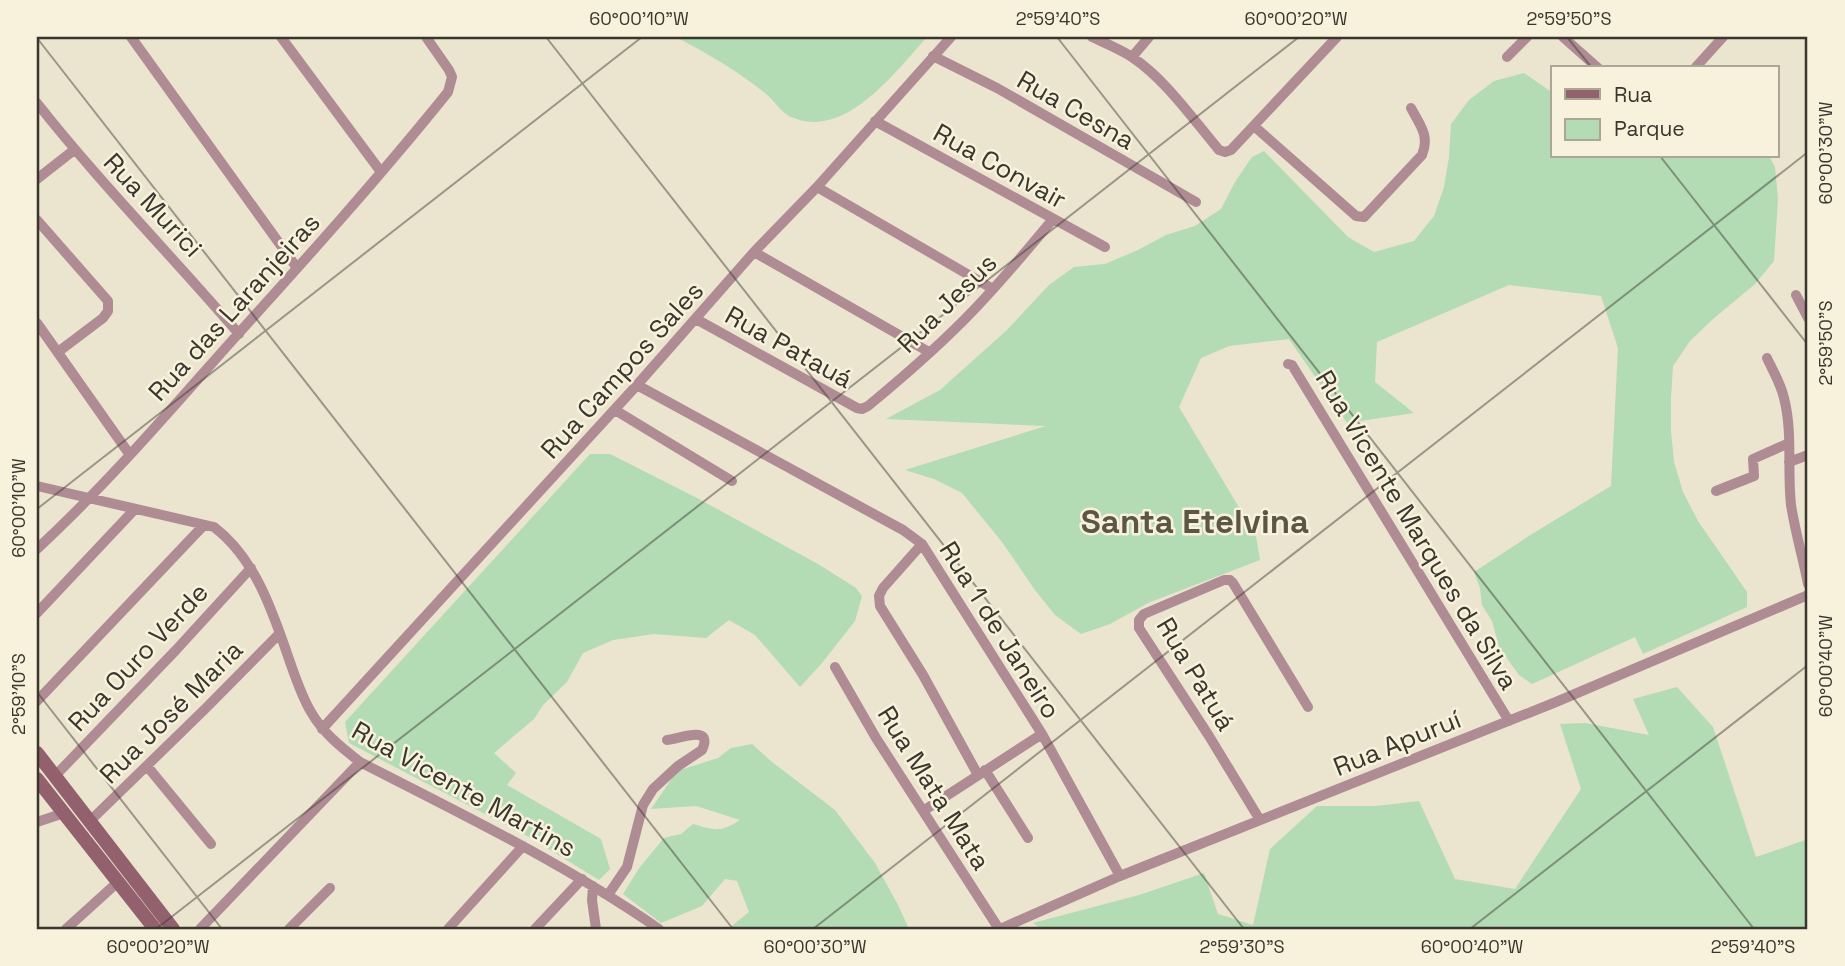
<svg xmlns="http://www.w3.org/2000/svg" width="1845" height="966" font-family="'Space Grotesk',sans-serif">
<rect width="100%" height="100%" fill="#ebe4cf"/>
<!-- green -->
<path fill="#b3dbb4" d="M 676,37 L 927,37 C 897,70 850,134 799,120 C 798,119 790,117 789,116 C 780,111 774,100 766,94 C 738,71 708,54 676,37 Z
M 1524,73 L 1553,93 L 1553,156 L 1769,156 L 1775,167 L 1778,199 L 1774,261 L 1755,284 L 1713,319 L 1690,341 L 1673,366 L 1671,398 L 1671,431 L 1674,462 L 1683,492 L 1698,521 L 1747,592 L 1747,607 L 1643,654 L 1635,637 L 1532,684 L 1519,675 L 1499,647 L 1492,621 L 1482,605 L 1480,588 L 1474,572 L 1532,534 L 1611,486 L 1618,348 L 1601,296 L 1509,285 L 1377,342 L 1375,382 L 1414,413 L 1347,423 L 1289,339 L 1229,346 L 1201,358 L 1179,407 L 1256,536 L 1260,560 L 1148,603 L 1110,624 L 1081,634 L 1055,615 L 1035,590 L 1002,542 L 962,493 L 934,479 L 905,470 L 1046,426 L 886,419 L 940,390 L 1007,330 L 1049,285 L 1074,267 L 1105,264 L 1138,250 L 1166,235 L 1195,226 L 1221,209 L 1235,182 L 1252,157 L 1264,151 L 1348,237 L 1374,252 L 1414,241 L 1434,216 L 1444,187 L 1449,157 L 1451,124 L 1469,100 L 1494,81 Z
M 590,454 L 610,454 L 697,498 L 818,564 L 856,588 L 862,596 L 855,621 L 822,663 L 800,687 L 755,635 L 729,620 L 706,638 L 654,634 L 613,640 L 583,653 L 567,682 L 543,705 L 534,719 L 494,753 L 516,773 L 507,785 L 601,839 L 610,869 L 599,880 L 531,838 L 349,743 L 345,722 Z
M 1677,687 L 1713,727 L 1756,857 L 1808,839 L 1808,929 L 1042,929 L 1033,923 L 1139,895 L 1204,873 L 1218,914 L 1253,925 L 1270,849 L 1317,806 L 1376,806 L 1419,801 L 1455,879 L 1515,889 L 1581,789 L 1560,724 L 1585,723 L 1649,735 L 1633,699 Z
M 752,744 L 772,762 L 835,810 L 875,863 L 898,905 L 909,929 L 728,929 L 749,912 L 737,881 L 725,879 L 702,906 L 661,923 L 623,894 L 640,867 L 664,838 L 681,834 L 693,824 C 714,830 721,833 740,820 L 696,806 L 651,809 L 677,771 L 718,758 L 731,748 Z"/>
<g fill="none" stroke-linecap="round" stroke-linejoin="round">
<!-- minor -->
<path stroke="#af8c94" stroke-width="10" d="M 131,37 L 297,268
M 281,37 L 381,172
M 1092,37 C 1105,43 1120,49 1132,57 C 1166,80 1192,118 1219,150 L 1225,152 L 1231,150 L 1337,37
M 1563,37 L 1598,68
M 933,56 L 997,88 L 1196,202
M 1132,57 L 1149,37
M 1507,57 L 1527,37
M 1695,68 L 1723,37
M 37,103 C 100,183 172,256 239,334
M 875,121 L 1105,247
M 1254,126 L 1356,216 L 1364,217 L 1422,155 C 1430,136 1420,125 1411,108
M 37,179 L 74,150
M 817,187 L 993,289
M 37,220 L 108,301 L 108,311 L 103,318 L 58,352
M 754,252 L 929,352
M 1796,295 L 1808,318
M 696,319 L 857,408 L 862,409 L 868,406 C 902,378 934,350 964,320 C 996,288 1025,253 1053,219
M 37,323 L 130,455
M 1767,358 C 1773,371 1781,384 1784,398 C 1793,433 1787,469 1791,505 C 1795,531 1803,558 1808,584
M 1288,364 L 1292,365 L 1509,721
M 637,385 L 903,530 L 922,544 L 1042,734 L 1120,876
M 615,410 L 732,481
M 1789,462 L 1808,455
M 37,486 L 214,527 C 256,559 273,613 290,662 C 296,679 302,697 311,712 C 323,733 341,747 360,762 C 462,814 565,864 659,929
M 1716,491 L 1754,476 L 1753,459 L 1789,443
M 922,544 L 883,588 L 879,596 L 880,606 L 923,675 L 978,775
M 37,549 C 106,485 167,414 229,344 C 303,262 378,179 448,92 L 452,77 L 449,70 L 426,37
M 37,613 L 134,510
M 835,667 L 876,738 L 999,929
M 37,701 L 204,525
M 322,729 L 637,385 L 754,252 L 817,187 L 951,37
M 147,766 L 211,844
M 985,770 L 1028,838
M 55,776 L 176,650 L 251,568
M 923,811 L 1042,734
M 1260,820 L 1209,736 L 1139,628 L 1139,620 L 1144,614 L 1151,611 L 1224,580 L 1230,580 L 1233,583 L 1308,707
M 90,821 L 206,708 L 280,633
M 37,822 L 64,813
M 593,886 L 592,900 L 596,929
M 608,895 L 627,867 L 643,805 L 653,789 L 678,766 L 702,750 C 714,724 679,739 667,740
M 66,929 L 119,881
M 200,929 L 360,762
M 289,929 L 330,888
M 448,929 L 523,846
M 535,929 L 582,879
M 1000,929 L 1120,876 L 1556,702 L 1808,595"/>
<!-- secondary -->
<path stroke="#93616d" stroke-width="14" d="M 37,753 L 173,929
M 37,779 L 155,929"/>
</g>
<!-- ticks -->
<path fill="none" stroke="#39362e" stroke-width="2" stroke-opacity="0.45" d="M 546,37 L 1244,929M 1057,37 L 1754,929M 1567,37 L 1592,68M 37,38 L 733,929M 1660,156 L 1808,345M 37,509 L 642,37M 37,692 L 222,929M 156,929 L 1299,37M 813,929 L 1808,152M 1470,929 L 1808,665"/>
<g text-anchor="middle" stroke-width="5" stroke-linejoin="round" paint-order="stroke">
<!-- street labels -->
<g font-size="26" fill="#39362e" stroke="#f8f1dc">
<text transform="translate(1076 110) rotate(30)" y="9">Rua Cesna</text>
<text transform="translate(1000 166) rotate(29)" y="9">Rua Convair</text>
<text transform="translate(153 205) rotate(47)" y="9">Rua Murici</text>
<text transform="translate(947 303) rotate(-45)" y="9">Rua Jesus</text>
<text transform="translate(234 307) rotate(-48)" y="9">Rua das Laranjeiras</text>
<text transform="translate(789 347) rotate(29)" y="9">Rua Patauá</text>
<text transform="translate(622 370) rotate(-48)" y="9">Rua Campos Sales</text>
<text transform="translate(1417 530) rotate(59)" y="9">Rua Vicente Marques da Silva</text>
<text transform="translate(1000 630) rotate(58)" y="9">Rua 1 de Janeiro</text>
<text transform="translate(138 657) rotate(-47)" y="9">Rua Ouro Verde</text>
<text transform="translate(1196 674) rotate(59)" y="9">Rua Patuá</text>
<text transform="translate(171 712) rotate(-45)" y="9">Rua José Maria</text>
<text transform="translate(1397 743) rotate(-22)" y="9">Rua Apuruí</text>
<text transform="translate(934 788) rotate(58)" y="9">Rua Mata Mata</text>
<text transform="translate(464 789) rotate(29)" y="9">Rua Vicente Martins</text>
</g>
<!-- district labels -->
<g font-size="33" font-weight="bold" fill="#5c5644" stroke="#f8f1dc">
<text x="1195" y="533">Santa Etelvina</text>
</g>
</g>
<!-- border -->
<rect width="1845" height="966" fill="none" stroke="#f8f1dc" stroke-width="77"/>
<!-- legend -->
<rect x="1551" y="66" width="228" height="91" fill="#f8f1dc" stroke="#aca696" stroke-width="2"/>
<rect x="1565" y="89" width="35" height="10" fill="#93616d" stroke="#aca696" stroke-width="2"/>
<text x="1614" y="102" font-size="21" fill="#39362e">Rua</text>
<rect x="1565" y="119" width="35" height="21" fill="#b3dbb4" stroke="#aca696" stroke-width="2"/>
<text x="1614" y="136" font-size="21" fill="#39362e">Parque</text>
<rect x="38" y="38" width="1768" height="890" fill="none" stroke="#39362e" stroke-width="2.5"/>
<g font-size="18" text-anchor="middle" fill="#39362e">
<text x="639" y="25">60°00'10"W</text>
<text x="1058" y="25">2°59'40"S</text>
<text x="1296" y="25">60°00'20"W</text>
<text x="1569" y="25">2°59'50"S</text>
<text transform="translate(1826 153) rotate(-90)" y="6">60°00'30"W</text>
<text transform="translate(1826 343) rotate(-90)" y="6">2°59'50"S</text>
<text transform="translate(19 508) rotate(-90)" y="6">60°00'10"W</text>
<text transform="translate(1826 666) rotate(-90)" y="6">60°00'40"W</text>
<text transform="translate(19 694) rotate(-90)" y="6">2°59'10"S</text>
<text x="158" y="953">60°00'20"W</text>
<text x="815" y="953">60°00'30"W</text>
<text x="1242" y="953">2°59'30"S</text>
<text x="1472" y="953">60°00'40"W</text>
<text x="1753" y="953">2°59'40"S</text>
</g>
</svg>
